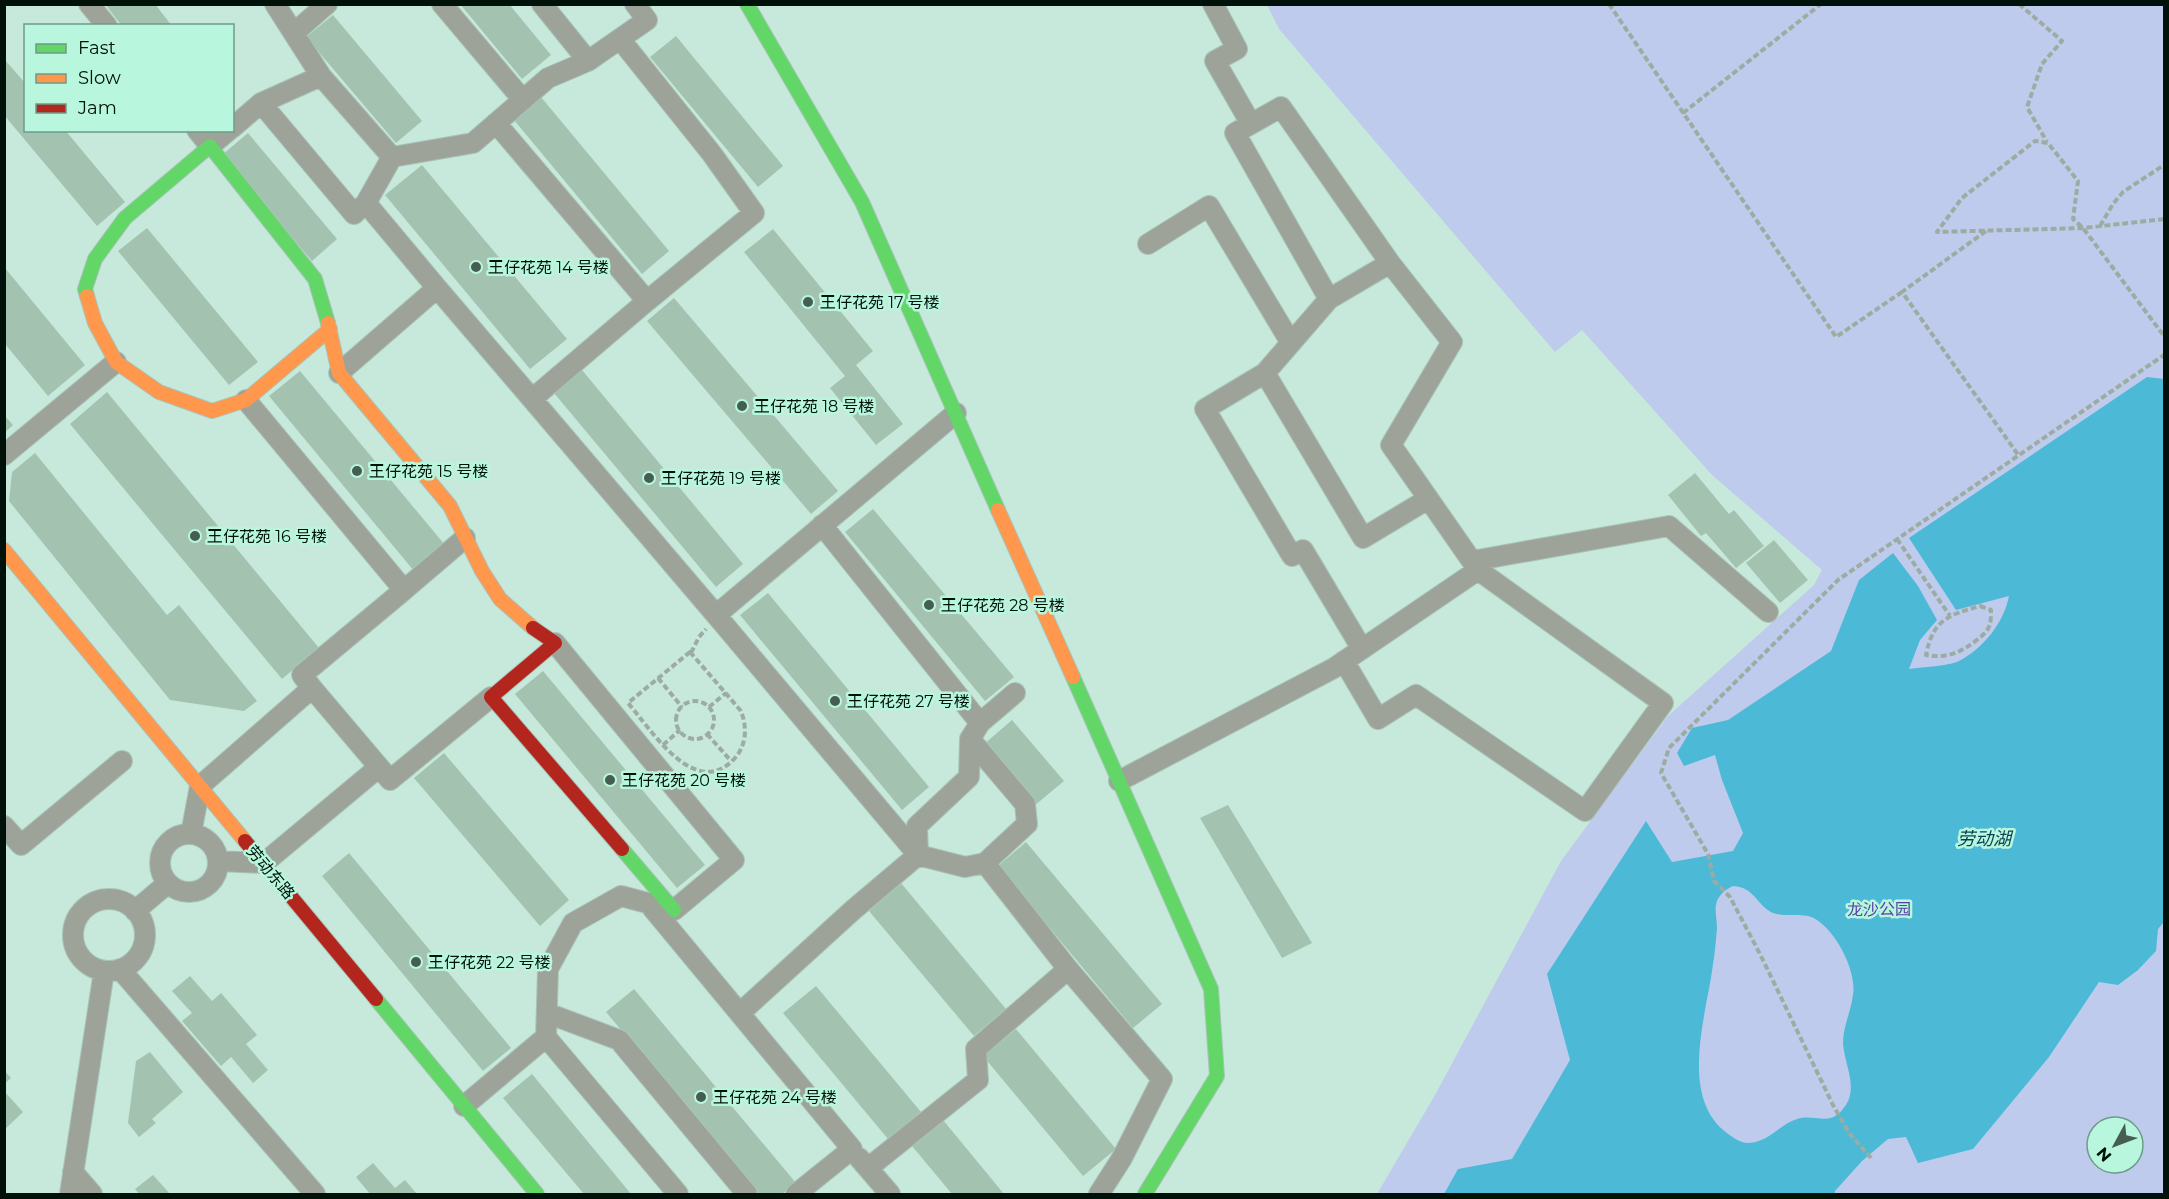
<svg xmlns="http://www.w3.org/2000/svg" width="2169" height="1199" font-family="Montserrat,'Noto Sans SC',sans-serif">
<rect width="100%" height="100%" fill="#c6e9db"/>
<!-- green -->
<path fill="#bfcbec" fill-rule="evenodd" d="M 1267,5 L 2164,5 L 2164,1194 L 1377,1194 L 1435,1095 L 1561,861 L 1668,716 L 1814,585 L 1822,570 L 1712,475 L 1582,330 L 1555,352 L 1279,29 ZM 2097,1127 L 2133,1127 L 2133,1163 L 2097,1163 Z"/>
<!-- water -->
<path fill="#4cb9d6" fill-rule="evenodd" d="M 2147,377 L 2164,379 L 2164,922 L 2158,929 L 2156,951 L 2138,970 L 2118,985 L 2099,982 L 2049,1057 L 1973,1149 L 1918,1163 L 1906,1137 L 1888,1139 L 1862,1161 L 1835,1191 L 1835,1194 L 1444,1194 L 1458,1169 L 1512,1159 L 1570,1060 L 1547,974 L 1646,821 L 1672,862 L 1733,851 L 1743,833 L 1722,780 L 1715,755 L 1684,766 L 1677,753 L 1692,728 L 1728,720 L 1831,651 L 1859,580 L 1893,553 L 1918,586 L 1937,620 L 1920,640 L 1909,669 C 1922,667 1949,666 1959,661 C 1984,648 2004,622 2009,596 L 1956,610 L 1909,538 ZM 1733,886 C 1755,887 1757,906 1773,913 C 1788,918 1804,911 1817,920 C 1837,933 1857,972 1853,995 C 1851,1011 1843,1027 1843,1043 C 1844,1063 1858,1086 1846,1105 C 1830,1129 1816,1113 1797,1119 C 1780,1124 1769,1142 1749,1143 C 1739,1143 1729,1135 1722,1129 C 1680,1090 1707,1013 1713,964 C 1715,952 1716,940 1717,928 C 1717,919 1714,909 1717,901 C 1720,894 1726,889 1733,886 Z"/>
<!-- building -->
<path fill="#a3c3b0" d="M 105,4 L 155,4 L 172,26 L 122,26 Z
M 460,4 L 509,4 L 551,55 L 522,79 Z
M 333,15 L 422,121 L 396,143 L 306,37 Z
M 676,36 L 783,166 L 758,187 L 650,57 Z
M 4,59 L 26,84 L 26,130 L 65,130 L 125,202 L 97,226 L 4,115 Z
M 541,97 L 669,251 L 642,274 L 514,120 Z
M 248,133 L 337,239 L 312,261 L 222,155 Z
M 422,165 L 567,339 L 530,369 L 385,195 Z
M 147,228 L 258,362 L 229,385 L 118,251 Z
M 773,229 L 873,351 L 856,365 L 903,424 L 876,445 L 830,388 L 845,376 L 744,252 Z
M 5,268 L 85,365 L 48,396 L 5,344 Z
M 674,298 L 838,491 L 811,514 L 647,321 Z
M 582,370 L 743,564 L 716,587 L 554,393 Z
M 300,371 L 445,545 L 414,571 L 269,396 Z
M 107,392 L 319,648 L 282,679 L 70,424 Z
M 4,415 L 13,425 L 4,433 Z
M 35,453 L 167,615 L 179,605 L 257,701 L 244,711 L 170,700 L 9,501 L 12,472 Z
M 1695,473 L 1729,514 L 1734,510 L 1764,546 L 1736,568 L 1706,533 L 1701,536 L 1668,495 Z
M 873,509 L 1014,677 L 985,701 L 845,532 Z
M 1774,540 L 1808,580 L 1780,603 L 1746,563 Z
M 768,593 L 929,787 L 902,810 L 740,615 Z
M 543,671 L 705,865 L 677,888 L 515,694 Z
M 1012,720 L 1064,781 L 1034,806 L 983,745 Z
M 444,753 L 569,900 L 540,926 L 414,778 Z
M 1228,805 L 1312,943 L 1282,958 L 1200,818 Z
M 1026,842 L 1162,1004 L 1133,1028 L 998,866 Z
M 349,853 L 511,1048 L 483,1071 L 322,876 Z
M 901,883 L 1006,1009 L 974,1036 L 869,911 Z
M 190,976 L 212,1001 L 221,993 L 257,1035 L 246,1044 L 268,1070 L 253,1083 L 231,1057 L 221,1066 L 182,1021 L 192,1013 L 172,991 Z
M 816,986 L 921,1112 L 888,1139 L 783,1013 Z
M 634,989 L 796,1183 L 782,1194 L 759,1194 L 606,1012 Z
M 1016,1029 L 1116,1149 L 1083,1176 L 983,1056 Z
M 150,1052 L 183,1092 L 152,1119 L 156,1123 L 139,1137 L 128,1123 L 136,1061 Z
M 4,1070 L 11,1078 L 4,1084 Z
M 532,1074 L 631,1194 L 584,1194 L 503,1098 Z
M 4,1091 L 23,1112 L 4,1130 Z
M 943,1120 L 1004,1194 L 952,1194 L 912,1146 Z
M 373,1163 L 395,1188 L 405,1180 L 417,1194 L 370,1194 L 356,1177 Z
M 153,1175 L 170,1194 L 139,1194 L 135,1189 Z"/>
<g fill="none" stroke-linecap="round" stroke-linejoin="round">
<defs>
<path id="street" d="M 89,4 L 107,26
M 442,4 L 523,100
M 542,4 L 588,61
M 1213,4 L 1237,49 L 1215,61 L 1251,124
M 294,33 L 327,4
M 321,76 L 392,157 L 366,203
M 261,103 L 354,214 L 366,203 L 437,288 L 339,373
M 496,123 L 647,301 L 754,213 L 712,154 L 620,39
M 232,128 L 261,103 L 321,76 L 275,4
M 197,130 L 210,146 L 229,130
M 392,157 L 473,143 L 548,78 L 588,61 L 647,20 L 635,4
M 1148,244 L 1209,206 L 1291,343
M 437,288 L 532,399 L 647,301
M 1329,299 L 1235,133 L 1281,107 L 1390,263 L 1329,299 L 1265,373 L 1363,538 L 1428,499
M 1265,373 L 1205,409 L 1292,556 L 1303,550 L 1362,649
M 532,399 L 716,615
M 246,400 L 404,590 L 465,538
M 956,413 L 716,615 L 918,855 L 965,867 L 985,863 L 1027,824 L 1025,804 L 970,739
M 4,455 L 116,362
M 822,525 L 980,723
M 1472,561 L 1669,526 L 1768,612
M 1344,661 L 1378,719 L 1416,695 L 1585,811 L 1663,703 L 1478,570
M 312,688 L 379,767
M 1119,781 L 1334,668 L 1478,570 L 1391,445 L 1452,342 L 1390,263
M 4,826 L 21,845 L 122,761
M 191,834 L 200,786 L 312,688 L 302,675 L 404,590
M160 863a29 29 0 1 1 58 0a29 29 0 1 1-58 0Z
M 218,861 L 264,863 L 379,767 L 390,780 L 491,697
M73 935a36 36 0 1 1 72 0a36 36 0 1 1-72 0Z
M 649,904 L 852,1149 L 796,1194
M 135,911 L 168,883
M 120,969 L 315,1194
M 1068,969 L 1162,1079 L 1122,1158 L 1099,1194
M 547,1013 L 619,1040 L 747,1194
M 740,1013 L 853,910 L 918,855 L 917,826 L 969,777 L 970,739 L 980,723 L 1015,693
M 546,1037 L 678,1194
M 464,1106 L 546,1037 L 548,969 L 573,923 L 621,896 L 674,910 L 734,860 L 555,643
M 859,1158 L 890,1194
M 868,1168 L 978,1080 L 976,1049 L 1068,969 L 985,863
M 73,1172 L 92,1194
M 70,1194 L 104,971"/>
<path id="fast" d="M 747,4 L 862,202 L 998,510
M 87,296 L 85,289 L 95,259 L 125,218 L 210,146 L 315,279 L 328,323
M 1073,677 L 1211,989 L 1217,1076 L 1145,1194
M 622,849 L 674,910
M 376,999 L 537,1194"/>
<path id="slow" d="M 87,296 L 95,323 L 116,362 L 159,392 L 212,411 L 246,400 L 330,329
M 328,323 L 339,373 L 450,506 L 482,571 L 500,599 L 533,628
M 998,510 L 1073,677
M 4,550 L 245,841"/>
<path id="jam" d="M 533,628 L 555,643 L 491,697 L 622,849
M 245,841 L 376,999"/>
</defs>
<!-- street casing -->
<use href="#street" stroke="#a9c4b9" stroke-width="22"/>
<!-- fast casing -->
<use href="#fast" stroke="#a9c4b9" stroke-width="16"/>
<!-- slow casing -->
<use href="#slow" stroke="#a9c4b9" stroke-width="16"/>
<!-- jam casing -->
<use href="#jam" stroke="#a9c4b9" stroke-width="16"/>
<!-- path -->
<path stroke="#9daca2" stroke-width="4" stroke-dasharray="6 3" stroke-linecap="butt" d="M 1609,4 L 1836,337 L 1902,292
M 2019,4 L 2062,41 L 2042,64 L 2027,107 L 2047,142
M 1683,113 L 1821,4
M 2164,219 L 2083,228 L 1937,232 L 1962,198 L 2035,141 L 2048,143 L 2078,181 L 2073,219 L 2083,228 L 2164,336
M 2100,226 L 2113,204 L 2123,192 L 2164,165
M 1986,231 L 1902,292 L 2019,456
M 1897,539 L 1950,616
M 1980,606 L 1991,610 C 1991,614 1991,620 1990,624 C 1988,631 1983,635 1978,639 C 1962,652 1947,659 1926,655 C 1933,619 1949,615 1980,606 Z
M 690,652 L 741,711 C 747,727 747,744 735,758 C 695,802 651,729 628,703 Z
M 691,653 L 699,637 L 706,629
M 658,678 L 682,707
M676 720a19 19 0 1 1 38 0a19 19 0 1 1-38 0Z
M 709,707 L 726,693
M 707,734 L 731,761
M 663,745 L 680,730
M 1871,1158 L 1849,1133 L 1833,1105 L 1761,956 L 1730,897 L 1714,881 L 1708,854 L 1661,773 L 1669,748 L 1838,580 L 2164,355"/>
<!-- street -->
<use href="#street" stroke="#9ea39a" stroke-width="20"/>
<!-- fast -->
<use href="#fast" stroke="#63d668" stroke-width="14"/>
<!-- slow -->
<use href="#slow" stroke="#ff974d" stroke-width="14"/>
<!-- jam -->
<use href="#jam" stroke="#b3261e" stroke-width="14"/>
</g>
<!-- markers -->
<g fill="#455d52" stroke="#b8f7de" stroke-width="2">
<circle cx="476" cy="267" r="6"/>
<circle cx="808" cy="302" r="6"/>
<circle cx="742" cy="406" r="6"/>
<circle cx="357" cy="471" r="6"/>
<circle cx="649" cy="478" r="6"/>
<circle cx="195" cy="536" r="6"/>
<circle cx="929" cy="605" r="6"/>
<circle cx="835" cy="701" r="6"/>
<circle cx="610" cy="780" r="6"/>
<circle cx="416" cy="962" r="6"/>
<circle cx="701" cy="1097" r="6"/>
</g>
<g text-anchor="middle" stroke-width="5" stroke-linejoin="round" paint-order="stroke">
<!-- poi labels -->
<g font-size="16" fill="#001109" stroke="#b8f7de" text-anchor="start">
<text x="488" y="273">王仔花苑 14 号楼</text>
<text x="820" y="308">王仔花苑 17 号楼</text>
<text x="754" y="412">王仔花苑 18 号楼</text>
<text x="369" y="477">王仔花苑 15 号楼</text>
<text x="661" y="484">王仔花苑 19 号楼</text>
<text x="207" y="542">王仔花苑 16 号楼</text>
<text x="941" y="611">王仔花苑 28 号楼</text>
<text x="847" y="707">王仔花苑 27 号楼</text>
<text x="622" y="786">王仔花苑 20 号楼</text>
<text x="428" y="968">王仔花苑 22 号楼</text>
<text x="713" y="1103">王仔花苑 24 号楼</text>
</g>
<!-- street labels -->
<g font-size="16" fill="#001109" stroke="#b8f7de">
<text transform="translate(271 872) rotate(50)" y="6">劳动东路</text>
</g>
<!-- park labels -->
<g font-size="16" fill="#5640a7" stroke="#b8f7de">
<text x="1879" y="915">龙沙公园</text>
</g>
<!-- water labels -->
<g font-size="18" font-style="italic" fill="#083f53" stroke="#b8f7de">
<text x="1984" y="845">劳动湖</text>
</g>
</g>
<!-- border -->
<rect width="2169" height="1199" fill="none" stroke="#001109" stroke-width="12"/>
<!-- legend -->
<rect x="24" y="24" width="210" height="108" fill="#b8f7de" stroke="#6e9b89" stroke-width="1.5"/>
<rect x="36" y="44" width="30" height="9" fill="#63d668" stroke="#6e9b89" stroke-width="1.5"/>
<text x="78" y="54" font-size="18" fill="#001109">Fast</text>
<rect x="36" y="74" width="30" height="9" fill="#ff974d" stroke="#6e9b89" stroke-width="1.5"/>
<text x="78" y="84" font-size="18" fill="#001109">Slow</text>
<rect x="36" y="104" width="30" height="9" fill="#b3261e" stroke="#6e9b89" stroke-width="1.5"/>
<text x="78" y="114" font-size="18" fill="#001109">Jam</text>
<!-- north arrow -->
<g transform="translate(2115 1145) rotate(229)"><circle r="28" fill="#b8f7de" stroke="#6e9b89" stroke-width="1.5"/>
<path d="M0-4.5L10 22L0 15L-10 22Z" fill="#455d52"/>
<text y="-9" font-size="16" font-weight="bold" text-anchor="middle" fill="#001109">N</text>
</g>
</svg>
